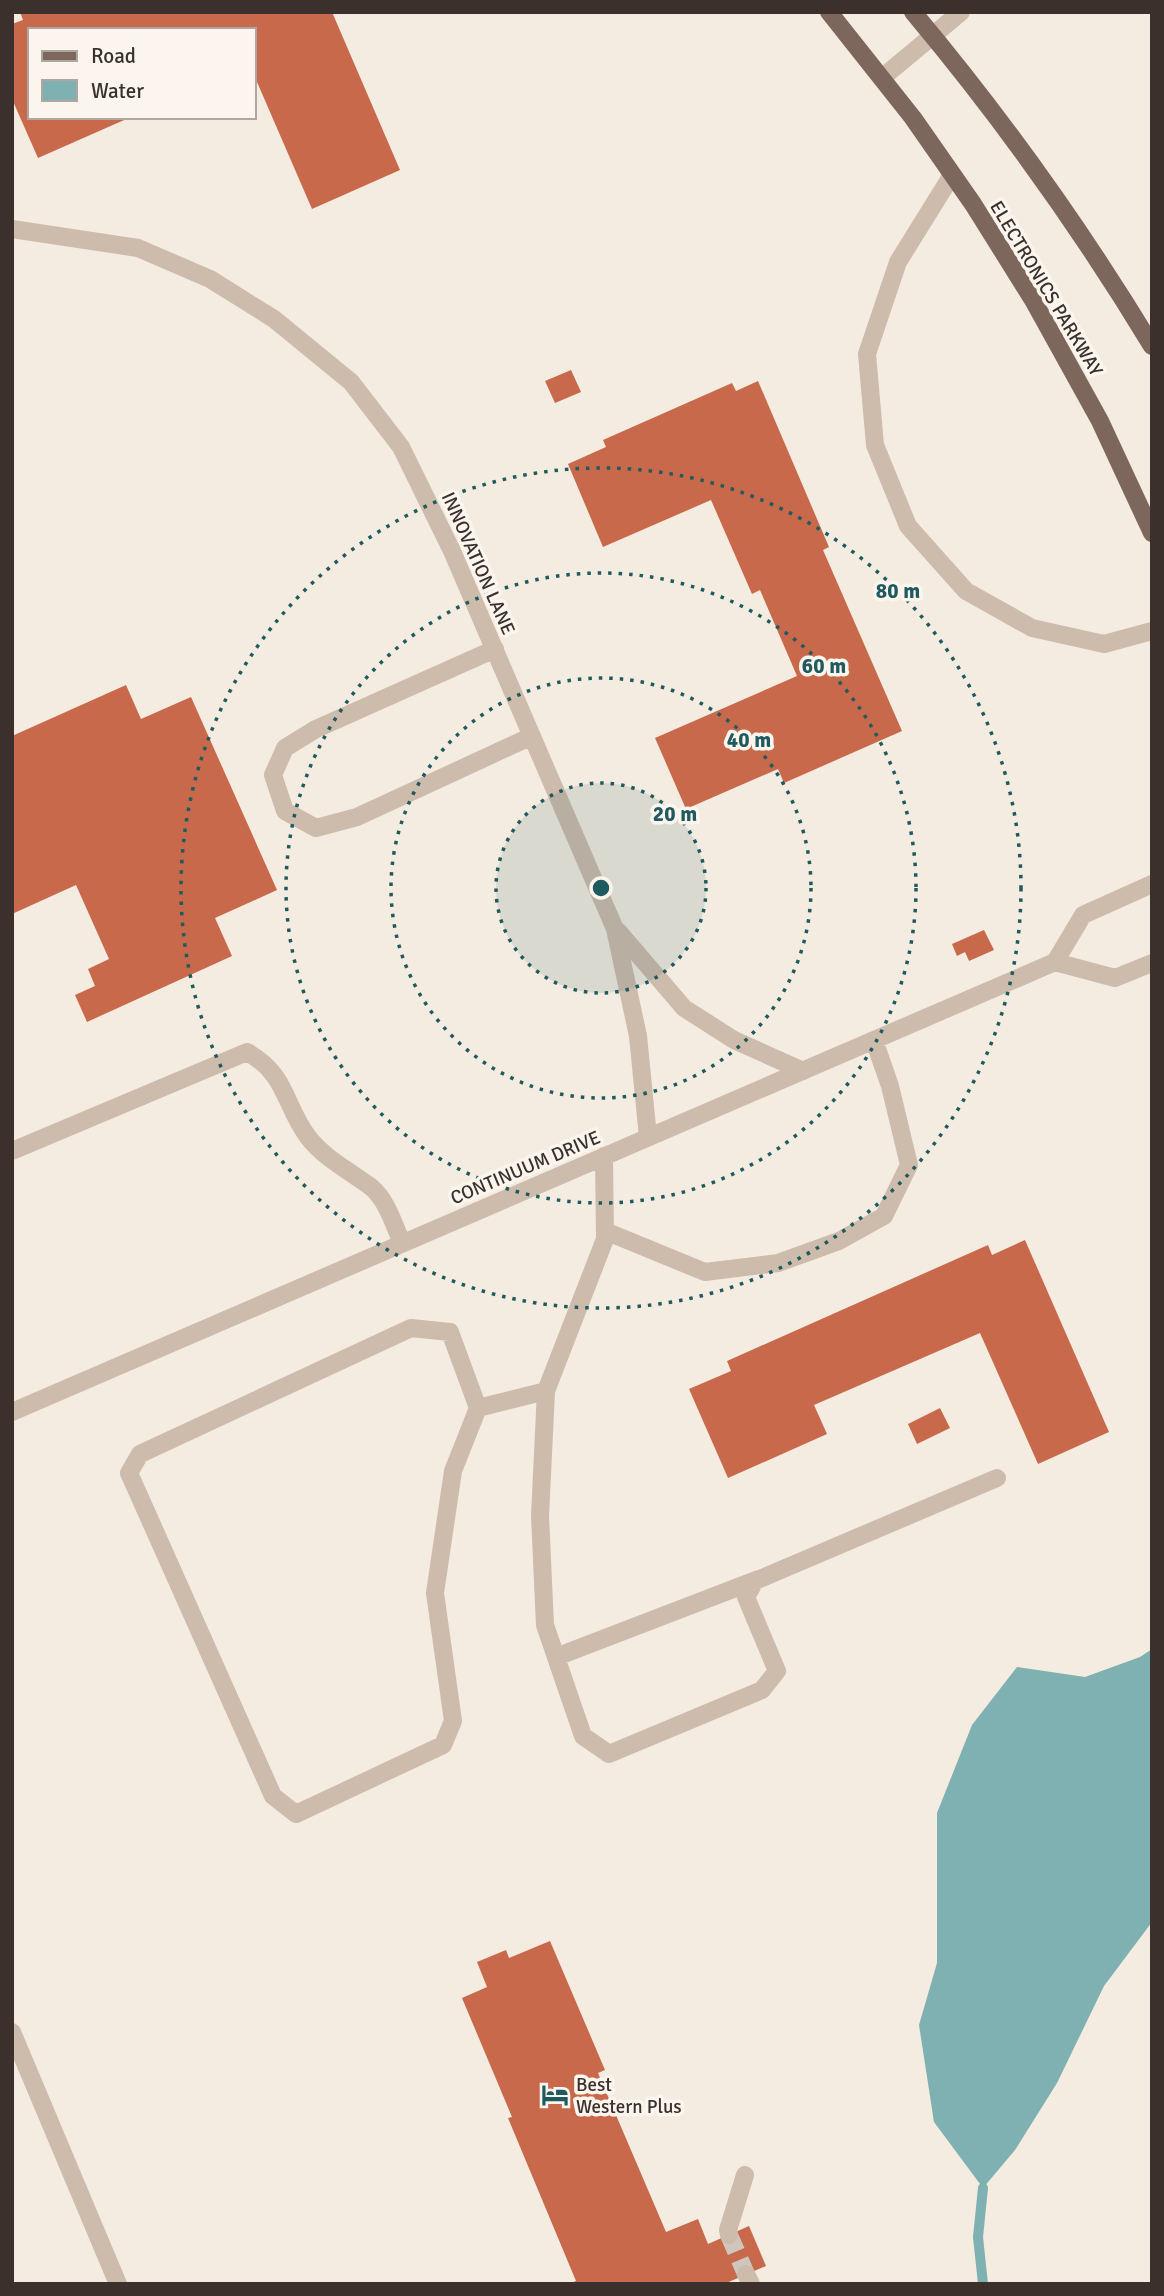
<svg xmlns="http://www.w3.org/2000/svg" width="1164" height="2296" font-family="Signika,sans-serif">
<rect width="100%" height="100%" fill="#f4ebe1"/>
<!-- water -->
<path fill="#7fb0b2" d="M 1152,1649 L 1152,1922 L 1104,1986 L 1057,2083 L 1015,2150 L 983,2188 L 934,2122 L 919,2025 L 937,1963 L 937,1813 L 972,1725 L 1017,1667 L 1085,1677 L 1140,1657 Z"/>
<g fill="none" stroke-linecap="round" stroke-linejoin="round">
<!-- stream -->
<path stroke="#7fb0b2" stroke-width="10" d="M 983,2188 L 978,2237 L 983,2284"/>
</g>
<!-- building -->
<path fill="#c8694b" d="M 20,12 L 332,12 L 400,170 L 312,209 L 254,75 L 254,30 L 30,30 L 30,117 L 131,117 L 38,158 L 12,99 L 12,24 L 23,20 Z
M 571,370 L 581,392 L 555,403 L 545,381 Z
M 758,381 L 829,547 L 823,550 L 902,731 L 784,783 L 778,769 L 686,809 L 655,738 L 797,676 L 760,590 L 752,594 L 711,500 L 603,547 L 568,464 L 606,447 L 603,440 L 732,383 L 736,391 Z
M 126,685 L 141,719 L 191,697 L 277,890 L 215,918 L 232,956 L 87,1022 L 75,995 L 95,986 L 88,969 L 109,959 L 76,885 L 12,914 L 12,736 Z
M 984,930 L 994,950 L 969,961 L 965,952 L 957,956 L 952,944 Z
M 1025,1240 L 1109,1432 L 1038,1464 L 980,1333 L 814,1405 L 827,1434 L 728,1478 L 689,1389 L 731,1371 L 727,1361 L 988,1245 L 992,1255 Z
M 940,1408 L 950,1428 L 917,1444 L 908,1424 Z
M 550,1941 L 605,2070 L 598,2073 L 666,2232 L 698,2219 L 708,2244 L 749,2226 L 766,2266 L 724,2284 L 569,2284 L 576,2281 L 508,2118 L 512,2117 L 462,1998 L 487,1987 L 477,1962 L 506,1950 L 509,1958 Z"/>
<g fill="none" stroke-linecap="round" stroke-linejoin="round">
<!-- minor-tunnel -->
<path stroke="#cfc6bd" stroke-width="18" stroke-dasharray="18 9" stroke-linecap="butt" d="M 729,2235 L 746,2274"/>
<!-- minor -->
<path stroke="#cdbbac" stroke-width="18" d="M 883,77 L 961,12
M 952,175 L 898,262 L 867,354 L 875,445 L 908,526 L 966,591 L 1032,628 L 1104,644 L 1152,631
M 12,229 L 138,248 L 210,279 L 274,319 L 351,382 L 401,447 L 452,551 L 615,929 L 638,1036 L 648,1137
M 495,649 L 316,729 L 285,748 L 273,775 L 285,811 L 316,828 L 357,817 L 532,736
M 618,931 L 684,1008 L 734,1040 L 803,1071
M 1055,962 L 1115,978 L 1152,963
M 12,1151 L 247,1052 C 287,1074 284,1105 308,1137 C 325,1159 350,1171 371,1187 C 387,1200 394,1225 402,1243
M 604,1156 L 605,1239 L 546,1391 L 540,1516 L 545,1625 L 583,1736 L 609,1754 L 762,1690 L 777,1671 L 746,1597 L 755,1581 L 997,1478
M 605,1231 L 705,1272 L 778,1263 L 839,1241 L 884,1216 L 909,1165 L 890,1086 L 874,1040
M 478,1408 L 453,1471 L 435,1593 L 453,1721 L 443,1745 L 296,1814 L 273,1796 L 129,1473 L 140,1454 L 411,1328 L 450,1332 L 478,1408 L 546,1391
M 12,1412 L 1055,962 L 1083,915 L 1152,884
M 556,1657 L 759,1579
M 12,2032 L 118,2284
M 729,2235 L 728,2230 L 745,2175
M 746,2274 L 751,2284"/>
<!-- major -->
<path stroke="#7d675c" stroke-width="18" d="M 829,12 L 913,118 L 973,204 L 1033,300 L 1100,421 L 1152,533
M 913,12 C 1001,117 1081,229 1152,346"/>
</g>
<!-- distance rings -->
<circle cx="601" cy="888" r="105" fill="#1f5a5e" fill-opacity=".12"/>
<g fill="none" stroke="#1f5a5e" stroke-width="3.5" stroke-dasharray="3.5 7">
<circle cx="601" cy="888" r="105"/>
<circle cx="601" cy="888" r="210"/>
<circle cx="601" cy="888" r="315"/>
<circle cx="601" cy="888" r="420"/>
</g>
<!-- icons -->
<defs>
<symbol id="hotel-bare" viewBox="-9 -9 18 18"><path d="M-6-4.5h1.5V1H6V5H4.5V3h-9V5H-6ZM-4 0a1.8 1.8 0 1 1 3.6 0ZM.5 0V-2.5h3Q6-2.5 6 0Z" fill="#1f5a5e" stroke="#fbf5ee" stroke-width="2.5" paint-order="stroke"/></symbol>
</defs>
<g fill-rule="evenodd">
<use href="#hotel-bare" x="536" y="2076" width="38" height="38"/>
</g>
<g text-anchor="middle" stroke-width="7" stroke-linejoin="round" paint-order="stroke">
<!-- street labels -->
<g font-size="19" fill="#3b302b" stroke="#fbf5ee">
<text transform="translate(1047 288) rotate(59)" y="7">ELECTRONICS PARKWAY</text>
<text transform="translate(479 563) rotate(66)" y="7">INNOVATION LANE</text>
<text transform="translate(525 1167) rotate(-23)" y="7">CONTINUUM DRIVE</text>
</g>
<!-- poi labels -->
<g font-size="19" fill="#3b302b" stroke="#fbf5ee" text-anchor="start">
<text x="576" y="2091">Best<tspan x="576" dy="22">Western Plus</tspan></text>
</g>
</g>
<circle cx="601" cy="888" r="10" fill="#1f5a5e" stroke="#fbf5ee" stroke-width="3.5"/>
<g font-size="21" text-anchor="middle" font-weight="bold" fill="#1f5a5e" stroke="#fbf5ee" stroke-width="7" stroke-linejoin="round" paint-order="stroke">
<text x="898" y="598">80 m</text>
<text x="824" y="673">60 m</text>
<text x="749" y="747">40 m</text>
<text x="675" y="821">20 m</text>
</g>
<!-- border -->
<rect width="1164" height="2296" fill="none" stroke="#3b302b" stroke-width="28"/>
<!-- legend -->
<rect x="28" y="28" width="228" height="91" fill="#fbf5ee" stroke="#aea6a0" stroke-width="2"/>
<rect x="42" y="51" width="35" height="10" fill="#7d675c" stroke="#aea6a0" stroke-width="2"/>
<text x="91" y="63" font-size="21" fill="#3b302b">Road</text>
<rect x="42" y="80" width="35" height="21" fill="#7fb0b2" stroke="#aea6a0" stroke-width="2"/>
<text x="91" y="98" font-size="21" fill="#3b302b">Water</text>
</svg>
